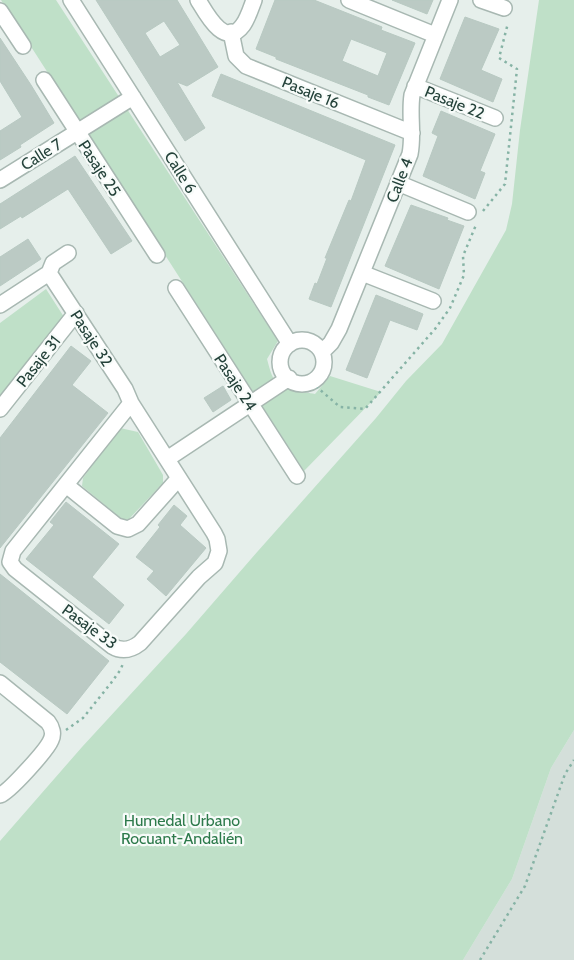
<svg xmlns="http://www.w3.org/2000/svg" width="574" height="960" font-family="Cabin,sans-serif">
<rect width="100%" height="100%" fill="#e6efeb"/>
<!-- built -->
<path fill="#d4dfda" d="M 574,730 L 574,960 L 463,960 L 512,879 L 551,768 Z"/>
<!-- green -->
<path fill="#bfe0c8" d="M 1,0 L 56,0 L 278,341 L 267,359 C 269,366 271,376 276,382 C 283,389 305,392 315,394 L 330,376 L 381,392 L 304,471 Z
M 539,0 L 574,0 L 574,730 L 551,768 L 512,879 L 463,960 L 0,960 L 0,841 L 82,747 L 186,634 L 251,559 L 376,418 L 406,381 L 442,344 L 506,230 L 512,204 L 520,130 Z
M 46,289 L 64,317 L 0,400 L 0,323 Z
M 120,428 L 138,432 L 163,475 L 163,483 L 129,519 L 123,520 L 82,486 L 83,478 Z"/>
<!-- building -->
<path fill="#bbcac4" stroke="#b8c9c2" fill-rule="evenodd" d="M 96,0 L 177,0 L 218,67 L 187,86 L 177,82 L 205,128 L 185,141 ZM 164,21 L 180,45 L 160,57 L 145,33 Z
M 275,0 L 314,0 L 382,27 L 381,30 L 415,43 L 389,105 L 368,97 L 368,95 L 276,59 L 276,57 L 256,49 ZM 351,39 L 387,53 L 378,76 L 342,61 Z
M 392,0 L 433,0 L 427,14 Z
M 465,17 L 499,29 L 481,70 L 502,79 L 493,102 L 440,79 Z
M 0,38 L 31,85 L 54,123 L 20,145 L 21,147 L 0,160 L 0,131 L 22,117 L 0,81 Z
M 221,74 L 395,145 L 331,307 L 309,299 L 315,283 L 317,284 L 327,258 L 325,258 L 349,200 L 351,201 L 366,160 L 212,96 Z
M 441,111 L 495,134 L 480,171 L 485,173 L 475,199 L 423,176 L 438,136 L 432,133 Z
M 75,156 L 132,241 L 111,254 L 68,189 L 22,218 L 21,216 L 0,229 L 0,204 Z
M 411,205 L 448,218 L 447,220 L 464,226 L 439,289 L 385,266 Z
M 28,239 L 41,259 L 0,286 L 0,257 Z
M 376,295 L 423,314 L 417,330 L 390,320 L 367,378 L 346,370 Z
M 71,346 L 91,361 L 72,385 L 108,413 L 0,548 L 0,438 Z
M 223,386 L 231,400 L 213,412 L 204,398 Z
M 66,502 L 119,544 L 92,577 L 124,605 L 109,624 L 26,559 L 54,525 L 50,522 Z
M 174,505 L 187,516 L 180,525 L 206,548 L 166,596 L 147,579 L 154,571 L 136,557 L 160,527 L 158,525 Z
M 0,574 L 109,661 L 67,714 L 0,662 Z"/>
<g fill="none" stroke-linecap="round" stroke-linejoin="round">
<defs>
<path id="minor" d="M 71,0 L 290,344
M 198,0 C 206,13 225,50 243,25 C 248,18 251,8 254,0
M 349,0 L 435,35
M 481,0 L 504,8
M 0,11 L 23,46
M 231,32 L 236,56 L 246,66 L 412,133
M 44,80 L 157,255
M 415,86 L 495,118
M 0,180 L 133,97
M 398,183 L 468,212
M 49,273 L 125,389 L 131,403 L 214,533 L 217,539 L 219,551 L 215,563 L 199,577 L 140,643 C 131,650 122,652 112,646 L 15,569 L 10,562 L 13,551 L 131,403
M 362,273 L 433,301
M 176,288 L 297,476
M 0,305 L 49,273 L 53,263 L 68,253
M280 362a22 22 0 1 1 44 0a22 22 0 1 1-44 0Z
M 322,352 L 331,343 L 339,329 L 410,154 C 414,134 409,115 412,95 L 450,0
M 0,409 L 76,313
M 167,459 L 289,378
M 66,485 L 117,526 L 128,529 L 138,524 L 179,478
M 0,683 L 48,722 C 52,727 54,734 51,740 C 47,750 9,792 0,795"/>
</defs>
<!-- minor casing -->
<use href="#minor" stroke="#a8b8b2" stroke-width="18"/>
<!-- path -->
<path stroke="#86b3a5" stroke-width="2.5" stroke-dasharray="2.5 4" stroke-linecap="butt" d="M 483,211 L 505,184 L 517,69 L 499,58 L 508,23
M 311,382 L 340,407 L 365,409 L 435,329 L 450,308 L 464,275 L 463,256 L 476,225
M 66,730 L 83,718 L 111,683 L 121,669 L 123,663
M 480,960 L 525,886 L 565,774 L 574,760"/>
<!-- minor -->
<use href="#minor" stroke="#fff" stroke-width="15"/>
</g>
<g text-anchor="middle" stroke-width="4.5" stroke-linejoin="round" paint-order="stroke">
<!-- street labels -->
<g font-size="16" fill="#24423a" stroke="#f7fbf9">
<text transform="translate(311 92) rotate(22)" y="6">Pasaje 16</text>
<text transform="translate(455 102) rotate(22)" y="6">Pasaje 22</text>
<text transform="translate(41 154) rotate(-32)" y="6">Calle 7</text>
<text transform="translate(100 168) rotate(57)" y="6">Pasaje 25</text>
<text transform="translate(181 172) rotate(58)" y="6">Calle 6</text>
<text transform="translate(399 180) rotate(-69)" y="6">Calle 4</text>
<text transform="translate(92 338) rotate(57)" y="6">Pasaje 32</text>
<text transform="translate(38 361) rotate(-52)" y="6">Pasaje 31</text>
<text transform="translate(236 382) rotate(57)" y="6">Pasaje 24</text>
<text transform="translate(90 626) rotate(36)" y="6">Pasaje 33</text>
</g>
<!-- park labels -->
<g font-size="16" fill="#2d7a4b" stroke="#f7fbf9">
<text x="182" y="826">Humedal Urbano<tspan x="182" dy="18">Rocuant-Andalién</tspan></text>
</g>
</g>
</svg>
